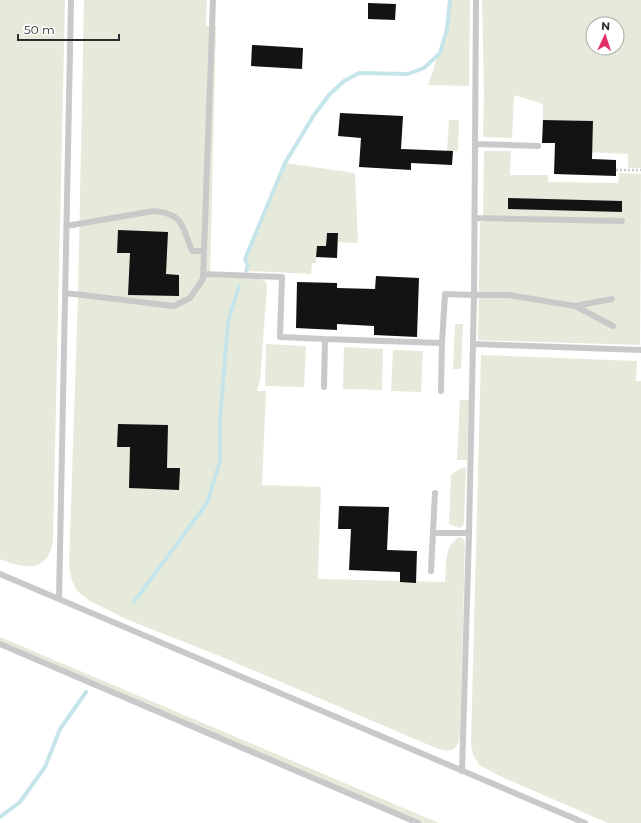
<svg xmlns="http://www.w3.org/2000/svg" width="641" height="823" font-family="Montserrat,sans-serif">
<rect width="100%" height="100%" fill="#fff"/>
<!-- green -->
<path fill="#e6eada" fill-rule="evenodd" d="M 0,0 L 65,0 L 53,540 C 49,573 24,569 0,559 Z
M 84,0 L 207,0 L 206,26 L 216,26 L 210,277 L 261,279 L 266,282 L 267,287 L 260,381 L 257,391 L 266,391 L 262,485 L 321,487 L 318,579 L 445,582 C 447,566 443,547 459,537 L 463,539 L 465,543 L 460,734 L 458,744 L 454,749 L 446,751 L 436,748 L 215,654 L 128,620 L 90,601 L 77,591 L 72,581 L 69,566 L 78,296 Z
M 450,0 L 470,0 L 469,86 L 428,85 L 447,29 Z
M 482,0 L 641,0 L 641,168 L 628,168 L 628,154 L 585,152 L 592,145 L 593,121 L 543,120 L 543,104 L 514,95 L 512,138 L 483,137 L 484,94 ZM 593,24 L 617,24 L 617,48 L 593,48 Z
M 449,120 L 459,120 L 458,151 L 447,151 Z
M 484,151 L 511,151 L 510,175 L 548,175 L 548,182 L 618,183 L 619,173 L 641,174 L 640,345 L 478,340 L 480,222 L 483,222 Z
M 285,163 L 355,173 L 358,243 L 338,242 L 338,233 L 327,233 L 326,246 L 317,246 L 316,263 L 312,263 L 311,274 L 246,271 L 248,266 L 245,259 Z
M 455,324 L 463,324 L 461,369 L 453,369 Z
M 266,344 L 306,346 L 304,387 L 265,386 Z
M 344,347 L 383,349 L 382,390 L 343,389 Z
M 393,350 L 423,351 L 421,392 L 391,391 Z
M 481,355 L 637,361 L 636,381 L 641,381 L 641,823 L 608,823 L 504,778 L 479,765 L 473,755 L 471,743 Z
M 460,400 L 469,400 L 467,460 L 457,460 Z
M 466,467 L 464,524 L 460,528 L 449,524 L 451,475 L 461,468 Z
M 0,637 L 439,823 L 418,823 L 0,644 Z"/>
<g fill="none" stroke-linecap="round" stroke-linejoin="round">
<!-- stream -->
<path stroke="#c5e5ea" stroke-width="4" d="M 246,271 L 248,266 L 245,259 L 285,163 L 314,115 L 329,95 L 344,81 L 359,73 L 408,74 L 424,68 L 440,53 L 447,29 L 450,0
M 134,602 L 207,503 L 220,461 L 220,420 L 228,322 L 239,286
M 0,817 L 20,802 L 45,767 L 60,729 L 86,692"/>
</g>
<!-- building -->
<path fill="#131313" d="M 368,3 L 396,4 L 395,20 L 368,19 Z
M 252,45 L 303,48 L 302,69 L 251,66 Z
M 340,113 L 403,116 L 401,149 L 453,151 L 452,165 L 411,163 L 411,170 L 359,167 L 361,138 L 338,136 Z
M 543,120 L 593,121 L 592,159 L 616,160 L 616,176 L 554,174 L 555,143 L 542,143 Z
M 508,198 L 622,201 L 622,212 L 508,209 Z
M 118,230 L 168,232 L 166,274 L 179,275 L 179,296 L 128,295 L 130,253 L 117,253 Z
M 327,233 L 338,233 L 337,258 L 316,257 L 317,246 L 326,246 Z
M 376,276 L 419,278 L 417,337 L 374,335 L 374,326 L 337,324 L 337,330 L 296,328 L 297,282 L 337,283 L 337,288 L 375,289 Z
M 118,424 L 168,425 L 167,468 L 180,468 L 179,490 L 129,488 L 130,447 L 117,447 Z
M 339,506 L 389,507 L 387,550 L 417,551 L 416,583 L 400,582 L 400,572 L 349,570 L 351,529 L 338,529 Z"/>
<g fill="none" stroke-linecap="round" stroke-linejoin="round">
<!-- path -->
<path stroke="#c9c9c9" stroke-width="2.5" stroke-dasharray="2 2" stroke-linecap="butt" d="M 616,170 L 641,170"/>
<!-- service -->
<path stroke="#c9c9c9" stroke-width="6" d="M 476,0 L 474,295 L 508,295 L 575,306 L 613,326
M 475,144 L 538,146
M 475,218 L 622,221
M 66,226 L 154,211 C 184,214 182,226 192,251 L 204,251
M 203,274 L 282,277 L 280,337 L 325,339
M 65,293 L 174,306 L 190,298 L 203,279 L 213,0
M 575,306 L 612,299
M 442,343 L 445,294 L 474,295 L 469,533
M 473,344 L 641,350
M 324,387 L 325,339 L 442,343 L 441,391
M 433,533 L 469,533 L 462,771
M 431,571 L 435,493
M 0,574 L 585,823
M 59,599 L 71,0
M 0,644 L 418,823"/>
</g>
<!-- north arrow -->
<g transform="translate(605 36) rotate(3)"><circle r="19" fill="#ffffff" stroke="#ababab"/>
<path d="M0-3L7 15L0 10L-7 15Z" fill="#e42e66"/>
<text y="-6" font-size="11" font-weight="bold" text-anchor="middle" fill="#2c2c2c">N</text>
</g>
<!-- scale -->
<path d="M18 34v6h101v-6" fill="none" stroke="#2c2c2c" stroke-width="2"/>
<text x="24" y="34" font-size="12" fill="#2c2c2c" stroke="#ffffff" stroke-width="3" paint-order="stroke">50 m</text>
</svg>
